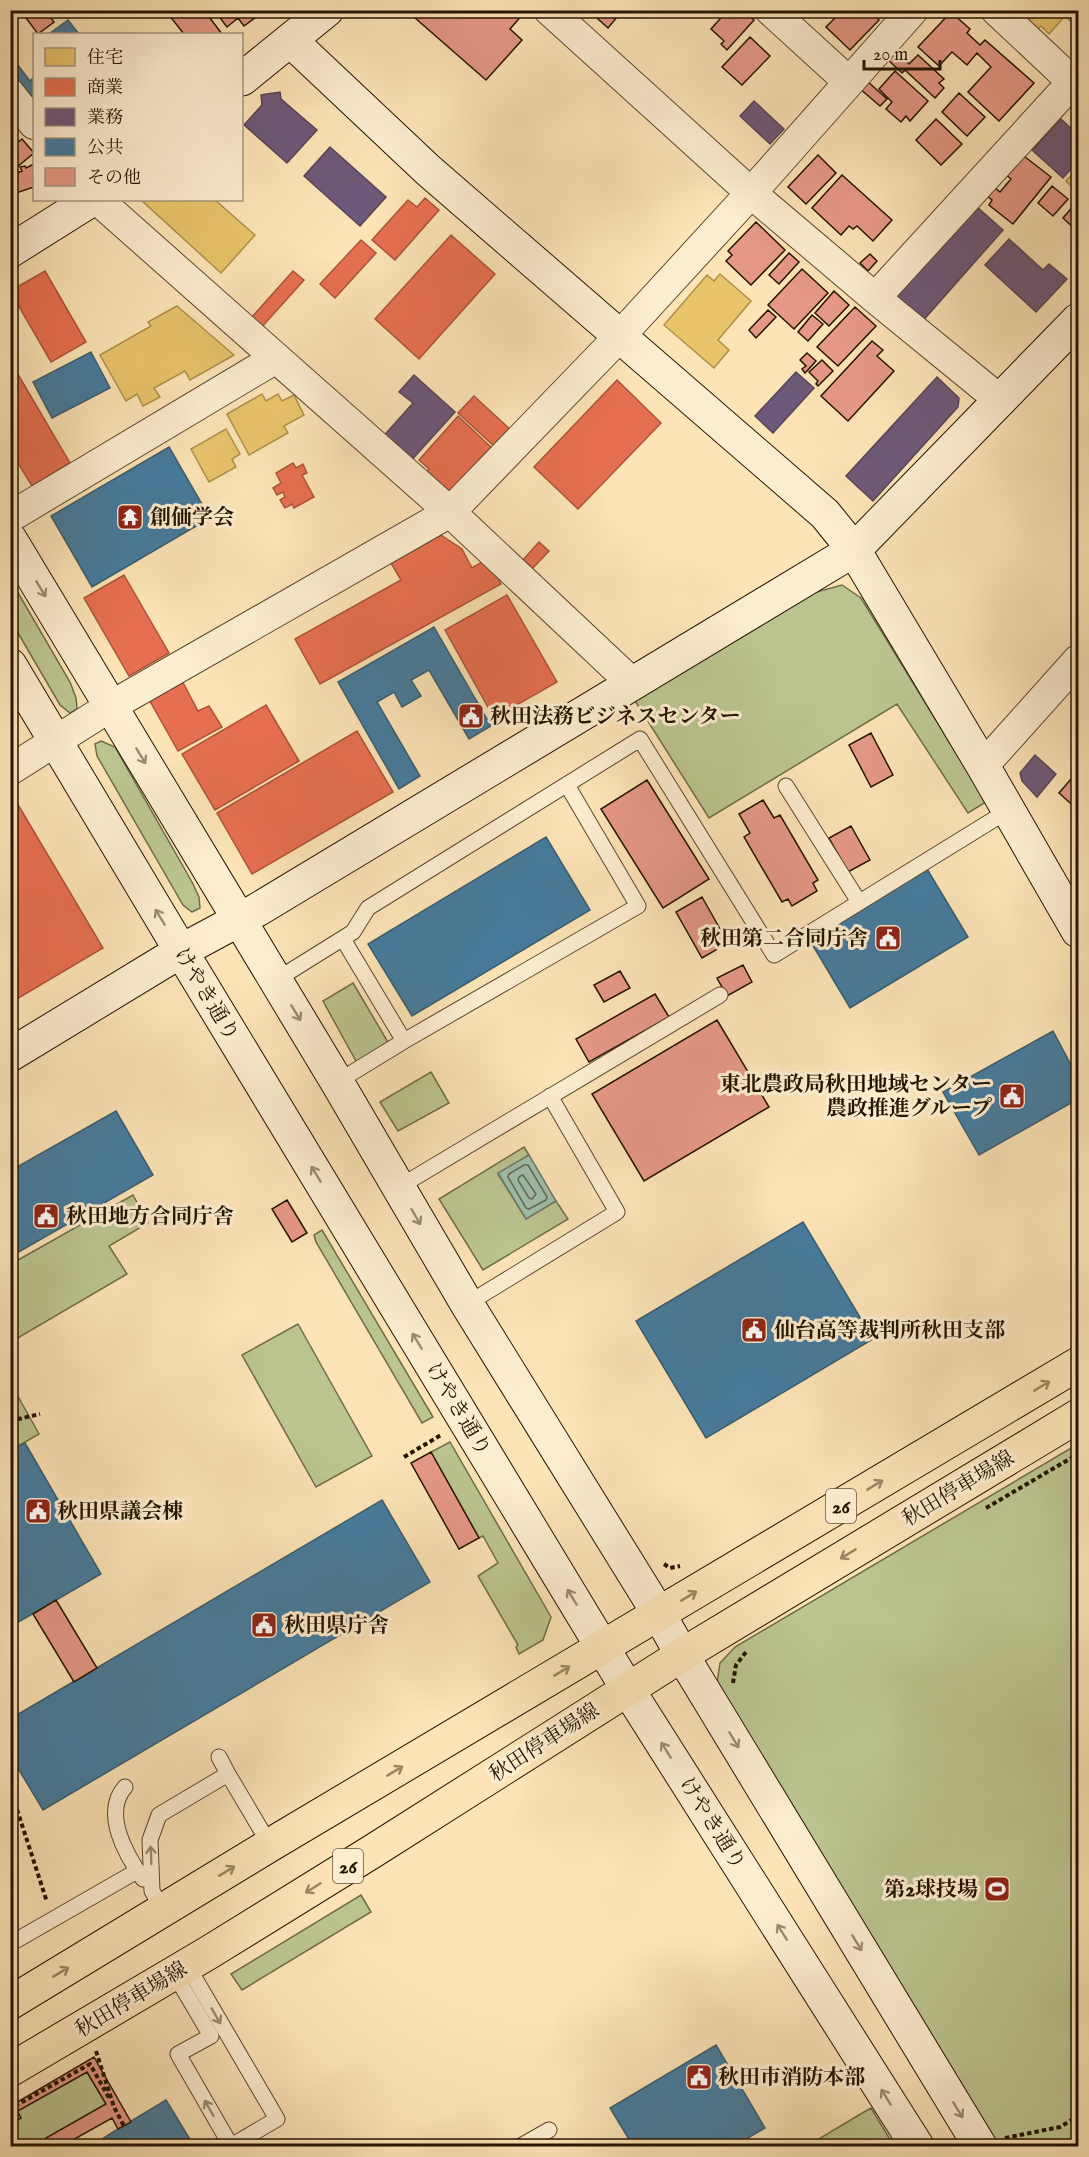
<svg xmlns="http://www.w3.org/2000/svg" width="1089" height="2157" font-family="'IM FELL English','Noto Serif JP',serif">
<rect width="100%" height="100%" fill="#fce4b6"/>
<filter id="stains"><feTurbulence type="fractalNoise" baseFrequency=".00333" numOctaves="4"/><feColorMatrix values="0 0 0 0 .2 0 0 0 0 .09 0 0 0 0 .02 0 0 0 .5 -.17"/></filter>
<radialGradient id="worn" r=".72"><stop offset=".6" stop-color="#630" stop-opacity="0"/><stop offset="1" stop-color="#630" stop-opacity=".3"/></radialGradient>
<!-- green -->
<path fill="#bcc590" stroke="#706c48" stroke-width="1.5" d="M 10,579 L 70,682 L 76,698 L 77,709 L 70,713 L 60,705 L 11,621 Z
M 842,585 L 861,598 L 986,802 L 968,813 L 897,704 L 709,818 L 632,696 L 813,593 Z
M 101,741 L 115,747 L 192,882 L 199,897 L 200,908 L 192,912 L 183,905 L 97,756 L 95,744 Z
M 353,983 L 389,1044 L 357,1063 L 323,1001 Z
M 431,1072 L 449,1103 L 398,1131 L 380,1102 Z
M 524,1147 L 529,1155 L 498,1174 L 526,1219 L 556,1201 L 568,1219 L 483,1270 L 439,1199 Z
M 133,1195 L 148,1223 L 109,1246 L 127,1274 L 11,1342 L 11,1264 Z
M 322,1230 L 433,1417 L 422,1423 L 316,1242 L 314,1235 Z
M 298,1324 L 372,1456 L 316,1487 L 242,1355 Z
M 11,1384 L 39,1434 L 15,1448 L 11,1440 Z
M 450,1442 L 551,1617 L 543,1640 L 519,1654 L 516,1647 L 518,1645 L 478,1576 L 498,1563 L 483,1536 L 479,1538 L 431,1452 Z
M 1078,1444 L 1078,2146 L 994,2146 L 717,1683 L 720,1663 L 735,1647 Z
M 361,1895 L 371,1912 L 242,1990 L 231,1974 Z
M 87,2072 L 106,2104 L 33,2146 L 11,2146 L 10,2124 L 21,2118 L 17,2111 Z
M 871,2108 L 894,2146 L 807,2146 L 864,2112 Z"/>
<!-- water -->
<path fill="#9fbfae" stroke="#6e7a68" stroke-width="1.5" d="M 529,1155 L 556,1201 L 526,1219 L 498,1173 Z"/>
<!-- homes -->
<path fill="#e9c46a" stroke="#ae8f4a" stroke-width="1.5" d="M 1005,10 L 1078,10 L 1078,28 L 1065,16 L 1049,34 L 1041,26 L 1032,35 Z
M 1078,168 L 1078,193 L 1066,181 Z
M 141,200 L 215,200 L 255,235 L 221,273 Z
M 720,274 L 751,301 L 718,340 L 729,350 L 714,368 L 664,325 L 707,275 L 714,281 Z
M 177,306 L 234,355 L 190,380 L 185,371 L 154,388 L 160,397 L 143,406 L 137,394 L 126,401 L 100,355 L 151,326 L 148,322 Z
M 262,394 L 266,401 L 278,394 L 282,401 L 294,395 L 304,415 L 284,426 L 288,433 L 249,455 L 227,414 Z
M 226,429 L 240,454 L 232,459 L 236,467 L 209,482 L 191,449 Z"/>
<!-- shops -->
<path fill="#e76f51" stroke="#ac5339" stroke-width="1.5" d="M 425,198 L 439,210 L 395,260 L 372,240 L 408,200 L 417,207 Z
M 451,235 L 495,274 L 419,359 L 375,319 Z
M 361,240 L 376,253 L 335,298 L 320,284 Z
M 45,271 L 86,342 L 51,362 L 10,291 Z
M 293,271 L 304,280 L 261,328 L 251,318 Z
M 16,371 L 70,463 L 32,486 L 10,450 L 10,374 Z
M 617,380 L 661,423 L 578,509 L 534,467 Z
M 474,396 L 512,431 L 496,448 L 458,413 Z
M 458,416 L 493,449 L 451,495 L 423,475 L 429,469 L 419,460 Z
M 293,463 L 296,468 L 303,464 L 307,473 L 302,475 L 314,497 L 294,508 L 292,504 L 285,508 L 280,500 L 285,497 L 283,492 L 277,495 L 273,488 L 281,483 L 276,473 Z
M 441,535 L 462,549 L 472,568 L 487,559 L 501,584 L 320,684 L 295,639 L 401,580 L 391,563 Z
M 539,542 L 549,551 L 531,570 L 522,561 Z
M 124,575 L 169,653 L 129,676 L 84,598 Z
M 507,595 L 557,682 L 494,718 L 445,630 Z
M 179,675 L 198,711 L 209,706 L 222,727 L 178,751 L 146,694 Z
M 266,705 L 299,761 L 215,810 L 182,754 Z
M 357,731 L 393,792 L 252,874 L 217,813 Z
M 14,798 L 103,948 L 10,1003 L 10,800 Z"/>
<!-- offices -->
<path fill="#6d597a" stroke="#574455" stroke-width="1.5" d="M 280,92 L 281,99 L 317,130 L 287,163 L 244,125 L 262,105 L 261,95 Z
M 754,101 L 784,129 L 770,144 L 740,116 Z
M 1061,119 L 1078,135 L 1078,161 L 1063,178 L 1032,150 Z
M 330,147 L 386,197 L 360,226 L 304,176 Z
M 976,206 L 1003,230 L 921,323 L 894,300 Z
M 1009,239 L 1043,270 L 1049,264 L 1067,279 L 1036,312 L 985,265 Z
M 796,372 L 814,388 L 773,433 L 755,416 Z
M 414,375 L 455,412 L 409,463 L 381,439 L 413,403 L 399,392 Z
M 937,377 L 959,398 L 958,407 L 873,501 L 846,476 Z
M 1035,755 L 1056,774 L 1037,797 L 1022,781 L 1020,773 Z"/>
<!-- public -->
<path fill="#457b9d" stroke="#3b5c6e" stroke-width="1.5" d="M 68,20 L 79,34 L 49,34 Z
M 17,64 L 30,81 L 34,77 L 34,116 L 10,85 L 10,70 Z
M 91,352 L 110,388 L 52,418 L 33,382 Z
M 169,447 L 210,518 L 92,587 L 51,516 Z
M 434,627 L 491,726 L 469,739 L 429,670 L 411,680 L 421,696 L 402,707 L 394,692 L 377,702 L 420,776 L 399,789 L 338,682 Z
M 546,837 L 590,910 L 412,1016 L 368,944 Z
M 927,869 L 968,937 L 850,1008 L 809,939 Z
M 1053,1031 L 1078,1078 L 1078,1099 L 979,1155 L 943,1092 Z
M 116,1111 L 153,1175 L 10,1257 L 10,1171 Z
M 803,1222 L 873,1339 L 706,1438 L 636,1321 Z
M 25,1443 L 101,1574 L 10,1627 L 10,1581 L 15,1579 L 10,1571 L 10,1450 Z
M 382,1500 L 430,1582 L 43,1810 L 10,1755 L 10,1719 Z
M 716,2045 L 765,2128 L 734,2146 L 633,2146 L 610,2108 Z
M 166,2100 L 194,2146 L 91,2146 L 118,2129 Z"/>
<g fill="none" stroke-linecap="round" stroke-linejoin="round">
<!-- shore -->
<path stroke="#626957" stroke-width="1.5" d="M 524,1165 L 528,1165 L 547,1197 L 546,1200 L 529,1209 L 526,1208 L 508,1177 L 509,1174 Z
M 523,1175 L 536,1194 L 532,1199 L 529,1198 L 518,1180 L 519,1177 Z"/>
</g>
<!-- building -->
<path fill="#e69887" stroke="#241300" stroke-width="1.5" d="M 20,10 L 45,10 L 54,22 L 38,34 Z
M 165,10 L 204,10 L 222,34 L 184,34 Z
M 214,10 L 251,10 L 256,17 L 244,26 L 238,18 L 227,27 Z
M 406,10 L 519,10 L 523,14 L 510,29 L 522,40 L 486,80 Z
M 588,10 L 623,10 L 608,28 Z
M 728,10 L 742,10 L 754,20 L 727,50 L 721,44 L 724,41 L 711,29 Z
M 836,10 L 869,10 L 879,20 L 850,50 L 826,27 L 839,14 Z
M 951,12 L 970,29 L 967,33 L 980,45 L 985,40 L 1034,83 L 999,121 L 968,92 L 991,67 L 977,53 L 967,65 L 952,52 L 939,66 L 918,47 Z
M 750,37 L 770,56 L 742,85 L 722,67 Z
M 894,49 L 909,64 L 918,55 L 944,79 L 939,83 L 944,88 L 935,98 L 905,70 L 902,73 L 886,58 Z
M 895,71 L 928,101 L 910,121 L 906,116 L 901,122 L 886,109 L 892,102 L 879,89 Z
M 866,80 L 887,99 L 880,106 L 859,88 Z
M 959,93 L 985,117 L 967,136 L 942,112 Z
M 936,119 L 962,144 L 941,165 L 916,140 Z
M 10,136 L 17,143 L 22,139 L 34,153 L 10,173 Z
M 1020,153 L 1051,177 L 1013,224 L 989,205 L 992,200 L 987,196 L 994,187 L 1000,192 L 1011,179 L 1004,173 Z
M 818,155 L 836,173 L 806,204 L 788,187 Z
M 34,164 L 34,187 L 10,195 L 10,175 L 22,171 L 20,167 L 25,166 L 26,168 Z
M 842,175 L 892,220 L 873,241 L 857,226 L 853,229 L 849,226 L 841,235 L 812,208 Z
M 1052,186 L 1068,199 L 1053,216 L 1038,203 Z
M 1076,203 L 1078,206 L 1078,232 L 1063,218 Z
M 756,222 L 785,250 L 751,285 L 726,261 L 732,255 L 728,251 Z
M 789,253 L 799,262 L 779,284 L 769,275 Z
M 870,254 L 877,261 L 868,271 L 860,263 Z
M 802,269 L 828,293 L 794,329 L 768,305 Z
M 834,291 L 849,305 L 829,326 L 815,313 Z
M 855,307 L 876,326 L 838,366 L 817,347 Z
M 768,310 L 776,317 L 756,338 L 749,330 Z
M 812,315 L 823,324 L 808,341 L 798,332 Z
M 872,341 L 883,350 L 877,356 L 894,371 L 848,421 L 821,396 Z
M 807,353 L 816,361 L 805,373 L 802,369 L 806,366 L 800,360 Z
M 822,360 L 833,371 L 818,386 L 816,384 L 818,381 L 809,372 Z
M 871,733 L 893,775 L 871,787 L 849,745 Z
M 1078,771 L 1078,810 L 1059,793 Z
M 647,780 L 709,879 L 663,908 L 601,809 Z
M 763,800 L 774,818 L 780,815 L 818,880 L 813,883 L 817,891 L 792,906 L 788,899 L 782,902 L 744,837 L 750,833 L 739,814 Z
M 851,826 L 870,860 L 848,872 L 829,838 Z
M 702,897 L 728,943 L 702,958 L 676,912 Z
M 743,965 L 752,982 L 727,996 L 717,978 Z
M 620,971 L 630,988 L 604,1002 L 594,985 Z
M 655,994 L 669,1017 L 589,1062 L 576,1039 Z
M 717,1020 L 769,1107 L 644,1181 L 592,1094 Z
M 287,1200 L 307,1233 L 292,1242 L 272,1209 Z
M 431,1452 L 479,1538 L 459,1549 L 411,1463 Z
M 56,1600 L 97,1668 L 74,1682 L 33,1614 Z
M 94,2057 L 131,2122 L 118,2129 L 112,2118 L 62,2146 L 51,2146 L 46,2138 L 106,2104 L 87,2072 L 18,2111 L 14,2104 Z
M 14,2104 L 21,2118 L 10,2124 L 10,2106 Z"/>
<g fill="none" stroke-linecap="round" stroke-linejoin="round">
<defs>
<path id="lane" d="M 786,786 L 859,902
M 343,939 L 404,1041 L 638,906 L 567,785
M 276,980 L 353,932 L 368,908 L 640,739 L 774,955 L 1009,810
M 337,1082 L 404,1041
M 399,1187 L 720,995
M 467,1304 L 617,1212 L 550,1096
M 219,1757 L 228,1774
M 125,1787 C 102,1813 126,1855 143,1879
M 163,1910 L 152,1891 L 150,1840 L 159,1815 L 228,1774 L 270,1845
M 10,1944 L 137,1871
M 174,1973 L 211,2036 L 178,2054 L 231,2146 L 277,2119 L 187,1965
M 521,2146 L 549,2130"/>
<path id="street" d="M 549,10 L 751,193 L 875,298 L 1001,401
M 770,10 L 849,82
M 996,10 L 1078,87
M 10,94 L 34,124
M 98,200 L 450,512 L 632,683
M 875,298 L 1078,76
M 10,517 L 276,358
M 983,766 L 1078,660
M 10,770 L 111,706 L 450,512 L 619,337 L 751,193 L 913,10"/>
<path id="secondary" d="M 290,40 L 428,170 L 825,514 L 854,550 L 983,766 L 1078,931
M 242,79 L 327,10
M 10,251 L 91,200
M 10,539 L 337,1082 L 467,1304 L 659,1614 L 682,1655 L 980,2146
M 10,665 L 181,951 L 627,1688 L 917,2146
M 10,1055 L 181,951 L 257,910 L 854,550 L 1078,320"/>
<path id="primary" d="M 10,2003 L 270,1845 L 1078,1364
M 10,2070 L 208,1953 L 373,1851 L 682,1655 L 1078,1416"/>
</defs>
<!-- lane casing -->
<use href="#lane" stroke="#5a472e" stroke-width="17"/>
<!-- street casing -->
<use href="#street" stroke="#5a472e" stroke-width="32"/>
<!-- secondary casing -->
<use href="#secondary" stroke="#241300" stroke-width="35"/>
<!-- primary casing -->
<use href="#primary" stroke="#241300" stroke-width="35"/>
<!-- path -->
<path stroke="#241300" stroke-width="4" stroke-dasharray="4.5 3" stroke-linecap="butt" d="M 10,1421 L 40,1414
M 404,1457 L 441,1435
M 986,1508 L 1078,1454
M 664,1564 L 670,1568 L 680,1566
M 733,1683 L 736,1665 L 746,1652
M 10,1788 L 47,1902
M 96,2051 L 114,2107 L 124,2126
M 15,2106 L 90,2064 L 109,2098
M 1005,2138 L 1060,2127 L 1078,2116"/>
<!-- lane -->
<use href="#lane" stroke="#fdedd0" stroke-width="15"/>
<!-- street -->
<use href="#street" stroke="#fdedd0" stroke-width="30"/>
<!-- secondary -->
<use href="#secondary" stroke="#fdedd0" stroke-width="33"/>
<!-- primary -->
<use href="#primary" stroke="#fce4b6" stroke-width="33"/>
</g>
<!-- one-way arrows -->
<defs><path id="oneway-shaft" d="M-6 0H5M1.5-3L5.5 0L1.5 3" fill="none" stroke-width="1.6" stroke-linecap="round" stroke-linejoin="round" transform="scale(1.5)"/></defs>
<g stroke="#9b8b72">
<use href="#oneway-shaft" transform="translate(41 589) rotate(59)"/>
<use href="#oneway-shaft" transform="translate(141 756) rotate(59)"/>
<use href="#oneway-shaft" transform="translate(160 917) rotate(-121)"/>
<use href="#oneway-shaft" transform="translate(296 1013) rotate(59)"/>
<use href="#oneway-shaft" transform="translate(316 1174) rotate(-121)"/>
<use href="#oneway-shaft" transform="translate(416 1217) rotate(60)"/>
<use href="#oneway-shaft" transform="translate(417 1341) rotate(-121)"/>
<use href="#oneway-shaft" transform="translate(572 1597) rotate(-121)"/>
<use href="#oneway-shaft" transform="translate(734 1740) rotate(59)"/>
<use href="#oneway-shaft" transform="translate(666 1750) rotate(-122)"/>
<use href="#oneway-shaft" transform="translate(151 1855) rotate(-92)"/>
<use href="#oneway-shaft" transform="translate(782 1932) rotate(-122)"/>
<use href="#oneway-shaft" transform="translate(857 1943) rotate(59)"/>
<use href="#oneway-shaft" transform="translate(216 2016) rotate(60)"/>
<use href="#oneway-shaft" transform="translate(886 2097) rotate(-122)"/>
<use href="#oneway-shaft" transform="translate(209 2108) rotate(-120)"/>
<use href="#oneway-shaft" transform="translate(958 2110) rotate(59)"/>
</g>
<g stroke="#9b8664">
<use href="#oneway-shaft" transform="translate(1042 1386) rotate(-31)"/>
<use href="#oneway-shaft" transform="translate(875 1485) rotate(-31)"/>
<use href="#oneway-shaft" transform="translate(848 1554) rotate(149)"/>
<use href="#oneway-shaft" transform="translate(689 1596) rotate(-31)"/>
<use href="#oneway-shaft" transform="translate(562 1671) rotate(-31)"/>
<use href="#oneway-shaft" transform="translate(395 1771) rotate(-31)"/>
<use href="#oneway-shaft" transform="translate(227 1871) rotate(-31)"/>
<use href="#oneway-shaft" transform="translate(313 1888) rotate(148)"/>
<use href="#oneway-shaft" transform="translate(61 1972) rotate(-31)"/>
</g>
<!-- icons -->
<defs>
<symbol id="temple-square" viewBox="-11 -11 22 22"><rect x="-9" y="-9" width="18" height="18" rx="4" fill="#8f2418" stroke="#fdedd0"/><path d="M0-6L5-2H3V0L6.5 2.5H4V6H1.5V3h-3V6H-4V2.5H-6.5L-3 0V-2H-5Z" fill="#fff"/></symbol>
<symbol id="civic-square" viewBox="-11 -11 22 22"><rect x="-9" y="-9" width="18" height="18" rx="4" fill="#8f2418" stroke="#fdedd0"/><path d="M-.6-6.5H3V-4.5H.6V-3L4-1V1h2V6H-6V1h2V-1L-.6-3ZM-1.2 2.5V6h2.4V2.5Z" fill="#fff"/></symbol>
<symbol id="stadium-square" viewBox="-11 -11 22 22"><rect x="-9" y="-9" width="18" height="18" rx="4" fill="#8f2418" stroke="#fdedd0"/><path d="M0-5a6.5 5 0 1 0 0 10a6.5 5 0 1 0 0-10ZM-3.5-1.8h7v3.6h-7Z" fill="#fff"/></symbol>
</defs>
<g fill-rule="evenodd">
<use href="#temple-square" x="115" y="502" width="30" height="30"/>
<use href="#civic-square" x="456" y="701" width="30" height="30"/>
<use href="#civic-square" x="873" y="923" width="30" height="30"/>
<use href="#civic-square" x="997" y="1081" width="30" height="30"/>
<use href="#civic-square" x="31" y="1201" width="30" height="30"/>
<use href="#civic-square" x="739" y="1315" width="30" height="30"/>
<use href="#civic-square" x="23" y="1496" width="30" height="30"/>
<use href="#civic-square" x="249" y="1610" width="30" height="30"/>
<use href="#stadium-square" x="982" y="1874" width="30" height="30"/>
<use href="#civic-square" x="684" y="2062" width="30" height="30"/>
</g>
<g text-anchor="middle" stroke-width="6" stroke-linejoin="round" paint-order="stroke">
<!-- shield labels -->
<g fill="#fdedd0" stroke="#65543e" stroke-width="1.5">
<rect x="826" y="1489" width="30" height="34" rx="4.5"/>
<rect x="333" y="1849" width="30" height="34" rx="4.5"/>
</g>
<g font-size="20" font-weight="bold" fill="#241300">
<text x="841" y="1513">26</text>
<text x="348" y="1873">26</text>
</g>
<!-- poi labels -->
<g font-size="21" font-weight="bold" fill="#241300" stroke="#fdedd0" text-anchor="start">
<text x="150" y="524">創価学会</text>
<text x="490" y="723">秋田法務ビジネスセンター</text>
<text x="868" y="945" text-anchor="end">秋田第二合同庁舎</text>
<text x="992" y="1091" text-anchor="end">東北農政局秋田地域センター<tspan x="992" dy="24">農政推進グループ</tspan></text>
<text x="66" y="1223">秋田地方合同庁舎</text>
<text x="774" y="1337">仙台高等裁判所秋田支部</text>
<text x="57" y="1518">秋田県議会棟</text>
<text x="284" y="1632">秋田県庁舎</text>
<text x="978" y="1896" text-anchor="end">第2球技場</text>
<text x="718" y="2084">秋田市消防本部</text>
</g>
<!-- street labels -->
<g font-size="21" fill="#241300" stroke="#fdedd0">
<text transform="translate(207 994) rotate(59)" y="7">けやき通り</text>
<text transform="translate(459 1409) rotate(59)" y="7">けやき通り</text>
<text transform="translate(958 1488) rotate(-31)" y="7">秋田停車場線</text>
<text transform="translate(544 1742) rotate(-33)" y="7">秋田停車場線</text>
<text transform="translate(713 1823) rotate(58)" y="7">けやき通り</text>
<text transform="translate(131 1999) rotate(-31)" y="7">秋田停車場線</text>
</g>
</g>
<!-- margin -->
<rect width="1089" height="2157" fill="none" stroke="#fce4b6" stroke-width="36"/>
<rect x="12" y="12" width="1065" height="2133" fill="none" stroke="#241300" stroke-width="3"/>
<rect x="18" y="18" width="1053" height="2121" fill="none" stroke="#241300" stroke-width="1.5"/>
<!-- legend -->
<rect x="33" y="33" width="210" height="168" fill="#fdedd0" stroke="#a6967d" stroke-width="1.5"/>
<rect x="45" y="48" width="30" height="18" fill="#e9c46a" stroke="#a6967d" stroke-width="1.5"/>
<text x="87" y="63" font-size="18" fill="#241300">住宅</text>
<rect x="45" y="78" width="30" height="18" fill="#e76f51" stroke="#a6967d" stroke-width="1.5"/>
<text x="87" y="93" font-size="18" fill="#241300">商業</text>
<rect x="45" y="108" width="30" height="18" fill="#6d597a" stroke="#a6967d" stroke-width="1.5"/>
<text x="87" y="123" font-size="18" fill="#241300">業務</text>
<rect x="45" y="138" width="30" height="18" fill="#457b9d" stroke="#a6967d" stroke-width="1.5"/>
<text x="87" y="153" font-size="18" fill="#241300">公共</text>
<rect x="45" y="168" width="30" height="18" fill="#e69887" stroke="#a6967d" stroke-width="1.5"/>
<text x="87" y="183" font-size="18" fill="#241300">その他</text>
<!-- scale -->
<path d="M864 60v9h76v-9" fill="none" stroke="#241300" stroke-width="3"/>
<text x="873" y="60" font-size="18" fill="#241300" stroke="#fdedd0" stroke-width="4.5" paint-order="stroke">20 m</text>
<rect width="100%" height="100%" filter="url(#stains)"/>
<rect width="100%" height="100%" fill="url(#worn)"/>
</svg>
